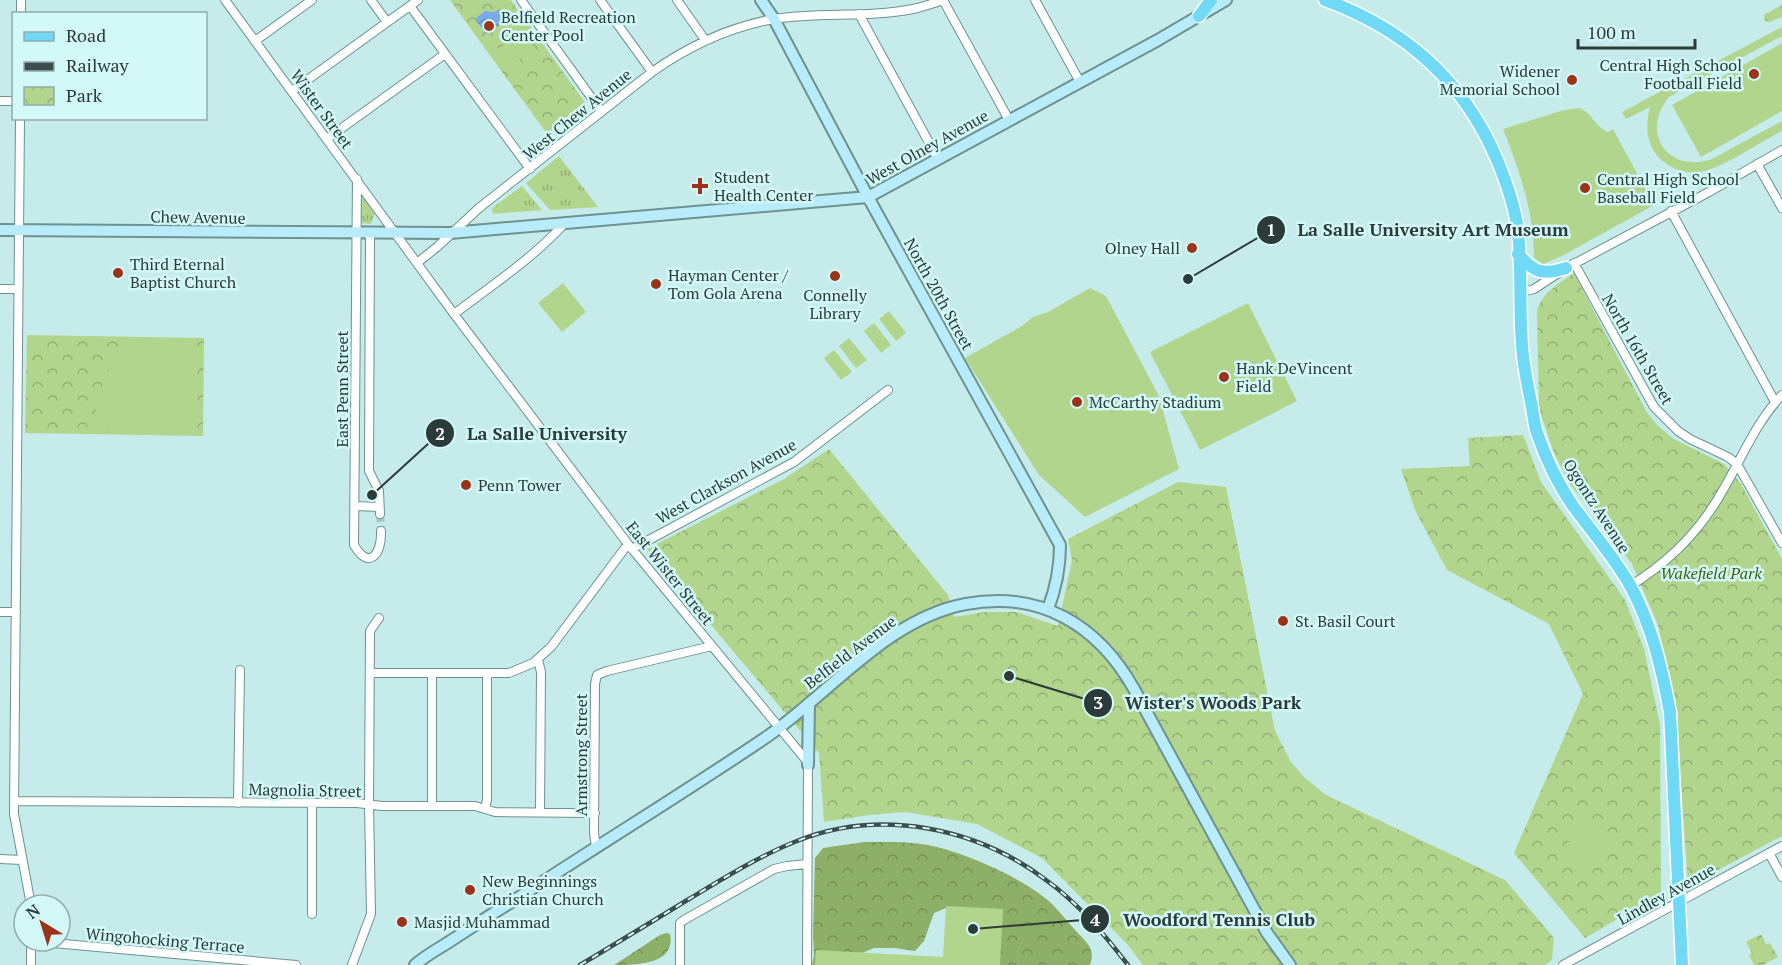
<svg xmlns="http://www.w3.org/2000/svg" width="1782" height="965" font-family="'PT Serif',serif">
<defs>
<pattern id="grass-tufts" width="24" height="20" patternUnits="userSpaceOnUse" patternTransform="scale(1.5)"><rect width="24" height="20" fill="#b2d58d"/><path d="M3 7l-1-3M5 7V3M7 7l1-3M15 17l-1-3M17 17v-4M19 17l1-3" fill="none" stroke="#91ae74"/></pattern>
<pattern id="forest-crowns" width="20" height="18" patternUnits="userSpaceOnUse" patternTransform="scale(1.5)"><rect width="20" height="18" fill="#8daf67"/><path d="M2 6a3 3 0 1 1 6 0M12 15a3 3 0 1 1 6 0" fill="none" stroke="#739056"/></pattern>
<pattern id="park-crowns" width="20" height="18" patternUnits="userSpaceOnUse" patternTransform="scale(1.5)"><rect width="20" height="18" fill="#b2d58d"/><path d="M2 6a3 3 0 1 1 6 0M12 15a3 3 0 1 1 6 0" fill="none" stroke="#91ae74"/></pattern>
<pattern id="water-waves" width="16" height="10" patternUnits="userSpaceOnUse" patternTransform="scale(1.5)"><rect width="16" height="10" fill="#7aaae8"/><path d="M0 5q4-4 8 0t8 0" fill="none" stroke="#648cbd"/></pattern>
</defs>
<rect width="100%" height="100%" fill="#c5ecea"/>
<!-- grass -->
<path fill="url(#grass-tufts)" d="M 559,156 L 598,207 L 550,210 L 526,183 Z
M 522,186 L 542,210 L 493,214 L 492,208 Z
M 361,192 L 375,213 L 371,224 L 361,223 Z"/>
<!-- forest -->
<path fill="url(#forest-crowns)" d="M 864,842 C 885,842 907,841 928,845 C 965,852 1028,880 1054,906 C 1062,914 1068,923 1076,931 C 1086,942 1096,948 1090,965 L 988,965 L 946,908 L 934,913 L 924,941 L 915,951 L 895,948 L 874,948 L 833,965 L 812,965 L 814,955 L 813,937 L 815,858 L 823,848 Z
M 666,933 L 670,934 C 676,965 637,965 614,965 L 660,935 Z"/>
<!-- park -->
<path fill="url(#park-crowns)" d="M 450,0 L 511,0 L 587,105 L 547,134 Z
M 1782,5 L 1782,17 L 1770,22 L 1765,21 L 1764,15 Z
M 1574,273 L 1646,411 L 1657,425 L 1674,439 L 1724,464 L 1741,484 L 1782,559 L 1782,836 L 1688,886 L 1676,706 L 1658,625 L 1632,564 L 1570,484 L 1554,453 L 1539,409 L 1537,311 C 1542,292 1559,284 1574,273 Z
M 27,335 L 204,338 L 203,436 L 25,433 Z
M 1523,435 L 1541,482 L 1625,600 L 1644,649 L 1660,724 L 1661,894 L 1585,938 L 1514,853 L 1583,694 L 1549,624 L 1447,570 L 1415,510 L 1401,469 L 1470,466 L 1468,438 Z
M 829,449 L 948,595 L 954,617 L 985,612 L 1016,612 L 1058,626 L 1072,560 L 1068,539 L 1178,482 L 1226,487 L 1275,731 L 1291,762 L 1304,777 L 1326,795 L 1505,880 L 1554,938 L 1552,960 L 1545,965 L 1143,965 L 1128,945 L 1042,858 L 977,824 L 905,812 L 869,815 L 824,822 L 819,753 L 647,549 L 784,479 Z
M 1761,934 L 1766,944 L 1770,943 L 1778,957 L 1763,965 L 1754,965 L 1749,955 L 1752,953 L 1746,942 Z"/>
<!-- garden -->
<path fill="#b2d58d" d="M 1782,27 L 1782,36 L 1669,97 C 1639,133 1669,174 1712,159 L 1782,121 L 1782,131 C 1760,142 1722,169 1699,172 C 1685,174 1670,168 1660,159 C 1646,144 1645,126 1650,107 L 1626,119 L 1622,112 Z
M 522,31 L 538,52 L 526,61 L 510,40 Z
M 507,42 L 523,64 L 511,73 L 495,51 Z
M 1782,43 L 1782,111 L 1701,157 L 1672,105 Z
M 1580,108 C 1593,114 1595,127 1608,132 L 1613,129 L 1654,205 L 1562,256 L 1543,264 L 1534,258 C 1534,212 1520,172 1503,129 L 1564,110 Z
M 563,283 L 586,312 L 562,332 L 538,303 Z
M 1090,288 L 1106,296 L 1159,396 L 1179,469 L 1085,517 L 1039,475 L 965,358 L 1022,326 L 1033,317 L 1048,312 Z
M 1248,303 L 1297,401 L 1200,450 L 1150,352 Z
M 889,311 L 906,333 L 896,341 L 879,319 Z
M 874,323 L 891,345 L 881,353 L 864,331 Z
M 148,338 L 197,339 L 192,424 L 183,433 L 94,426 C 99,384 107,356 148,338 Z
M 849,338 L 867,360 L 856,368 L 839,346 Z
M 834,350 L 852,372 L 841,380 L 824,358 Z
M 1574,816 C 1605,814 1620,838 1602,864 L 1566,858 Z
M 946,906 L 1003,909 L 1000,965 L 815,965 L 816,950 L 943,957 Z"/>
<!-- water -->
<path fill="url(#water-waves)" d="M 500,9 L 508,19 L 486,34 L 475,19 L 485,11 L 495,12 Z"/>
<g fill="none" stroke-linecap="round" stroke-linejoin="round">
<!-- street-tunnel -->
<path stroke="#a6c9c7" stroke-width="8" stroke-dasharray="8 4" stroke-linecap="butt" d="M 380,514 L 381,531"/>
<defs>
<path id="street" d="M 21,0 L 21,14
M 225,0 L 454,314 L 628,544 L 806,760 L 808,765 L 807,965
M 371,0 L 387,22
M 521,0 L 601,111
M 600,0 L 652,72
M 677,0 L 705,40
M 943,0 L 1009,120
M 1035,0 L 1080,82
M 410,6 L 530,169
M 859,14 L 938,159
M 255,41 L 312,0
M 292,91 L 418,0
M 0,101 L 14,101
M 20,118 L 14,814 L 31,905
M 328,138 L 445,54
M 1757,164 L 1782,208
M 357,179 L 354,545 C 369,571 382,554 381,531
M 1671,211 L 1775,402
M 370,234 L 369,471 L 379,491 L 380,514
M 417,263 L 437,247 L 479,208 L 652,72 C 689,46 729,27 774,19 C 820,12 867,18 913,9 C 923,7 934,3 944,0
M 1574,263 L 1654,407 L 1678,431 L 1690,439 L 1728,457 L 1737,464 L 1782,543
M 1570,266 L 1709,192 L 1782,150
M 0,289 L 18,289
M 1521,292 L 1534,289 L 1560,272
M 454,314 C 491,286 532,259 564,224
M 355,506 L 379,507
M 632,549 L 794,462 L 888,390
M 1630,586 C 1669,562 1701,530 1723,490 C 1742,458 1756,422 1782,395
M 0,612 L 16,612
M 538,660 L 541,672 L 540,812
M 370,673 L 509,673 L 533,663 L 551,647 L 628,544
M 15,801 L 357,803 L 382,806 L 475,806 L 495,812 L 595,813
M 238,803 L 240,670
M 432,806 L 432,674
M 485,808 L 487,800 L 487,674
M 596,847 L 594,833 L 595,684 L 597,675 L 607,671 L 712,646
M 1769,853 L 1782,877
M 0,859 L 22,860
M 312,914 L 312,804
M 31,941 L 296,965
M 31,965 L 31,941
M 352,965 L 371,914 L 369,804 L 370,631 L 379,618
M 680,965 L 680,923 L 684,920 L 774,869 L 787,866 L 807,864
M 1563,965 L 1782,846"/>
<path id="secondary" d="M 761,0 L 774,19 L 868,197 L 1060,545 C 1060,568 1056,588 1048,609
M 0,230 L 450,233 L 868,197 L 1158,40 L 1226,0
M 808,765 L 809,703
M 415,965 C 426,955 440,948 452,940 C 475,925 498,910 521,896 C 603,842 687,791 768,736 C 830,693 888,618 966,604 C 1040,590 1098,625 1134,689 L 1267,933 L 1290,965"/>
<path id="primary" d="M 1325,0 C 1405,29 1465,82 1498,162 C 1507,184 1515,207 1518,231 C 1522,268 1519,307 1522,344 C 1523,363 1527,383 1531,402 C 1533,412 1534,424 1537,433 C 1546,459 1558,484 1573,506 C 1593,533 1615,558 1631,587 C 1652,626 1662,669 1670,712 L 1682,965
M 1199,16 L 1211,0
M 1518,254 C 1534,272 1542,276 1566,268"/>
</defs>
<!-- street casing -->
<use href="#street" stroke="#6d9290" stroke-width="10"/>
<!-- secondary casing -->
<use href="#secondary" stroke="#6d9290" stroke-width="14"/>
<!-- primary casing -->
<use href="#primary" stroke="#fff" stroke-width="15"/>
<!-- street -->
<use href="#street" stroke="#fff" stroke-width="8"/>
<!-- secondary -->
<use href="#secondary" stroke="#b8ecfa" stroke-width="10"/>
<!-- primary -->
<use href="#primary" stroke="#70d9f5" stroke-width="12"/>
<defs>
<path id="rail" d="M 580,965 C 617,943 653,921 689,899 C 724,878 759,856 797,841 C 880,808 976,827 1046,880 C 1078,903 1104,934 1128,965"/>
</defs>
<!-- rail casing -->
<use href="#rail" stroke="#3b4d4c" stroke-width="4.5"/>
<!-- rail -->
<use href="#rail" stroke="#d2f9f7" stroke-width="2" stroke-dasharray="7" stroke-linecap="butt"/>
</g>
<!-- markers -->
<g fill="#9b3319" stroke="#d2f9f7" stroke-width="2">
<circle cx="489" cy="26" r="6"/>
<circle cx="1754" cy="74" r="6"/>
<circle cx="1572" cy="80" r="6"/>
<path d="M697 177h6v6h6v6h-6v6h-6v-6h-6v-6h6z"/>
<circle cx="1585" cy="188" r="6"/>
<circle cx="1192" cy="248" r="6"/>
<circle cx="118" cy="273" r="6"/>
<circle cx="835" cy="276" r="6"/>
<circle cx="656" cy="284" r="6"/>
<circle cx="1224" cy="377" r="6"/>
<circle cx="1077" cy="402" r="6"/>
<circle cx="466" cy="485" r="6"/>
<circle cx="1283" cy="621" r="6"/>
<circle cx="470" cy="890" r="6"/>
<circle cx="402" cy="922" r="6"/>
</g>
<g text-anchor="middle" stroke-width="5" stroke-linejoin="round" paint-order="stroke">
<!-- poi labels -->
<g font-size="16" fill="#2c3b3a" stroke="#d2f9f7" text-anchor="start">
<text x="501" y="23">Belfield Recreation<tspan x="501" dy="18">Center Pool</tspan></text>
<text x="1742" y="71" text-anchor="end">Central High School<tspan x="1742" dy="18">Football Field</tspan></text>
<text x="1560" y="77" text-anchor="end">Widener<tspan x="1560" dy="18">Memorial School</tspan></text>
<text x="714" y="183">Student<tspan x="714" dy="18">Health Center</tspan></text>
<text x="1597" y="185">Central High School<tspan x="1597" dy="18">Baseball Field</tspan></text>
<text x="1180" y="254" text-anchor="end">Olney Hall</text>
<text x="130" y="270">Third Eternal<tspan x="130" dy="18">Baptist Church</tspan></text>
<text x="668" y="281">Hayman Center /<tspan x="668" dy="18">Tom Gola Arena</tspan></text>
<text x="835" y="301" text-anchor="middle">Connelly<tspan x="835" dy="18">Library</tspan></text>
<text x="1236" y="374">Hank DeVincent<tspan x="1236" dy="18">Field</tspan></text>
<text x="1089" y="408">McCarthy Stadium</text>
<text x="478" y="491">Penn Tower</text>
<text x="1295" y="627">St. Basil Court</text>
<text x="482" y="887">New Beginnings<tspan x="482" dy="18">Christian Church</tspan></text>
<text x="414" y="928">Masjid Muhammad</text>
</g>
<!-- street labels -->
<g font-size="16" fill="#2c3b3a" stroke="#d2f9f7">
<text transform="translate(322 109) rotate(54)" y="6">Wister Street</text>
<text transform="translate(577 114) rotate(-39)" y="6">West Chew Avenue</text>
<text transform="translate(927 147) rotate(-29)" y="6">West Olney Avenue</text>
<text transform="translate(198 217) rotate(1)" y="6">Chew Avenue</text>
<text transform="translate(939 294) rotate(61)" y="6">North 20th Street</text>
<text transform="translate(1638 349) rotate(60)" y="6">North 16th Street</text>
<text transform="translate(342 389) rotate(-90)" y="6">East Penn Street</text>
<text transform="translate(726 481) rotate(-29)" y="6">West Clarkson Avenue</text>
<text transform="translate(1597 506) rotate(57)" y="6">Ogontz Avenue</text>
<text transform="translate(670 573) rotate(51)" y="6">East Wister Street</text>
<text transform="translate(850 652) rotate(-37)" y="6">Belfield Avenue</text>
<text transform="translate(581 755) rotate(-90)" y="6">Armstrong Street</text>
<text transform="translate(305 790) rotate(1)" y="6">Magnolia Street</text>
<text transform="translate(1666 894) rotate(-29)" y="6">Lindley Avenue</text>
<text transform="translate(165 940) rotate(5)" y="6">Wingohocking Terrace</text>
</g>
<!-- park labels -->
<g font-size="16" font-style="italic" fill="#426014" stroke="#d2f9f7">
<text x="1711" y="579">Wakefield Park</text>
</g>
</g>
<!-- callouts -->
<path fill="none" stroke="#2c3b3a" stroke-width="2" d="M1188 279L1271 230M372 495L440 433M1009 676L1098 703M973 929L1095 919"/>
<g fill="#2c3b3a" stroke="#d2f9f7" stroke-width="2">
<circle cx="1188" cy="279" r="6"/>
<circle cx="372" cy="495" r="6"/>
<circle cx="1009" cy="676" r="6"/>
<circle cx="973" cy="929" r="6"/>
<circle cx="1271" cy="230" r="15"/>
<circle cx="440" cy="433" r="15"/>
<circle cx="1098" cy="703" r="15"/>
<circle cx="1095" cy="919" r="15"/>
</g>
<g font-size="18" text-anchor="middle" font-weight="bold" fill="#fff">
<text x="1271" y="236">1</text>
<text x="440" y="440">2</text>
<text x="1098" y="709">3</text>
<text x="1095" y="926">4</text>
</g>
<g font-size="18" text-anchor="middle" font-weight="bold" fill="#2c3b3a" stroke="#d2f9f7" stroke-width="5" stroke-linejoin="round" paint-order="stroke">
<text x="1433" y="236">La Salle University Art Museum</text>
<text x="547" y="440">La Salle University</text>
<text x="1213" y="709">Wister's Woods Park</text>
<text x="1219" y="926">Woodford Tennis Club</text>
</g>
<!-- legend -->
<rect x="12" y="12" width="195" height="108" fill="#d2f9f7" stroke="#90adab" stroke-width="1.5"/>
<rect x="24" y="32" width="30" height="9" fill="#70d9f5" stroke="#90adab" stroke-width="1.5"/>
<text x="66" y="42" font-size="18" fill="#2c3b3a">Road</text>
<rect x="24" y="62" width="30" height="9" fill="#3b4d4c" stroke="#90adab" stroke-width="1.5"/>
<text x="66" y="72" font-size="18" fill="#2c3b3a">Railway</text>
<rect x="24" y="87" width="30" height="18" fill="url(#park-crowns)" stroke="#90adab" stroke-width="1.5"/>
<text x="66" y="102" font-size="18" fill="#2c3b3a">Park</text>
<!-- north arrow -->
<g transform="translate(42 923) rotate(322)"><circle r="28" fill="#d2f9f7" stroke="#90adab" stroke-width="1.5"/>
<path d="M0-4.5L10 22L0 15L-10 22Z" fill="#9b3319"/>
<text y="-9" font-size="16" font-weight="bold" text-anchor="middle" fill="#2c3b3a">N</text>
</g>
<!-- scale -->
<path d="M1578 39v9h117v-9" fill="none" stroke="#2c3b3a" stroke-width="3"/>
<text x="1587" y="39" font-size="18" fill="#2c3b3a" stroke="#d2f9f7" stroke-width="4.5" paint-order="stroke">100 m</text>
</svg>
